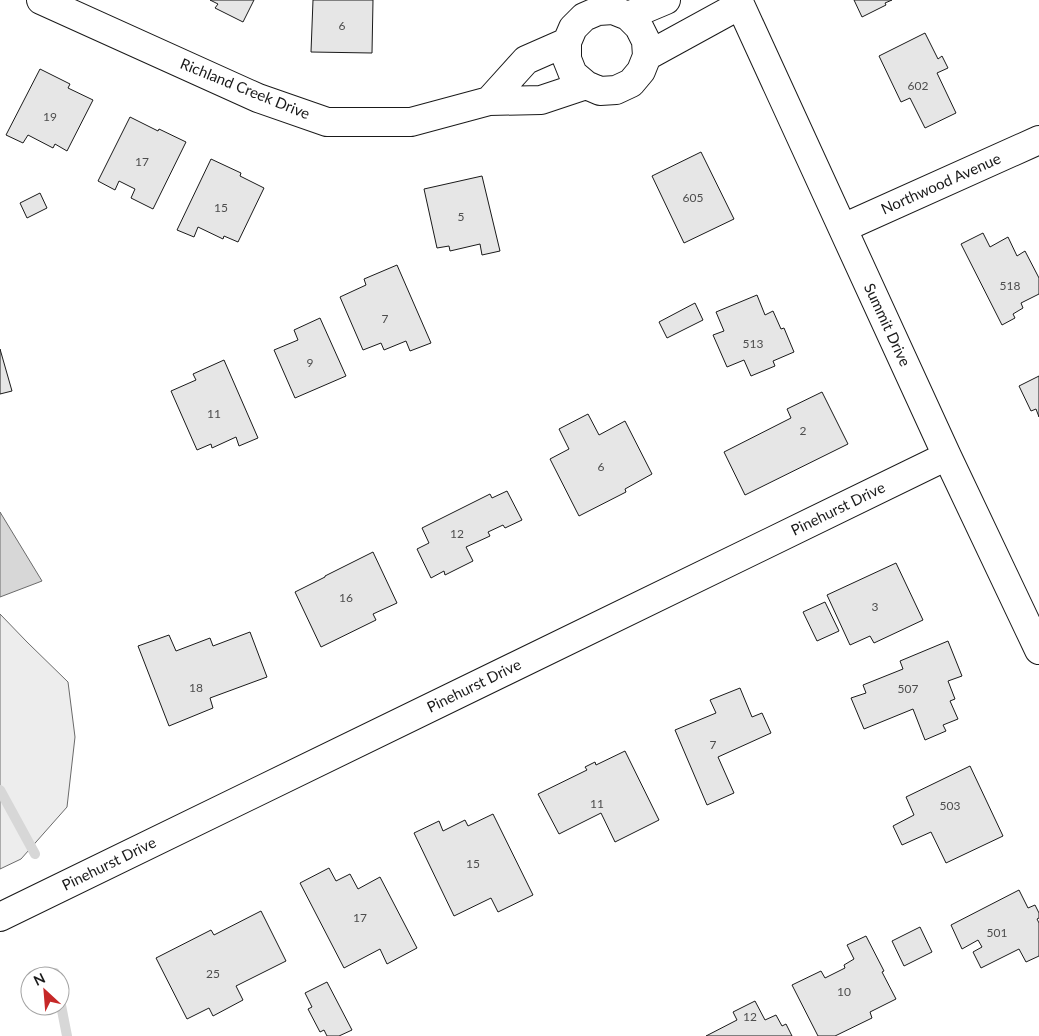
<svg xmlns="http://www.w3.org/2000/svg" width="1039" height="1036" font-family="Lato,sans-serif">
<rect width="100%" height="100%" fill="#fff"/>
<!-- built -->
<path fill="#ededed" stroke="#6a6a6a" d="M 0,614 L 27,642 L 68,682 L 75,737 L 67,807 L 21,859 L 0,869 Z"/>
<!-- water -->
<path fill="#d7d7d7" stroke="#6a6a6a" d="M 0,512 L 42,581 L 0,597 Z"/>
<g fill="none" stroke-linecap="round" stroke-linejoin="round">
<!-- stream -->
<path stroke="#d7d7d7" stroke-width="10" d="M 0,790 L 35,854
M 55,973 L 55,976
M 60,1000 L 67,1036"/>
</g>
<!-- building -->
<path fill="#e6e6e6" stroke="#1a1a1a" d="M 210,0 L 254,0 L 243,22 L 215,8 L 218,4 Z
M 313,0 L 373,0 L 372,53 L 311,52 Z
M 854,0 L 892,0 L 885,3 L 886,5 L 862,17 Z
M 925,33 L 938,59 L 942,56 L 948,68 L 937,73 L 956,113 L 925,128 L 910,98 L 901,102 L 879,56 Z
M 40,69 L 70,84 L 68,88 L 93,100 L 67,151 L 55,144 L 53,148 L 28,135 L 23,143 L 6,135 Z
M 130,117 L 158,131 L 159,129 L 186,142 L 153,209 L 131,198 L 135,189 L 119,181 L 115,190 L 98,181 Z
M 701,152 L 734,219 L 684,243 L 652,176 Z
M 211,159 L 241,173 L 240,176 L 264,188 L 238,242 L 224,236 L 223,239 L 198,227 L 194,237 L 177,230 Z
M 482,176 L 500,251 L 482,255 L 480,244 L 450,251 L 449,246 L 437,248 L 424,189 Z
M 40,193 L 47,208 L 27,218 L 20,203 Z
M 983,233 L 990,247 L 1008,237 L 1017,256 L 1025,251 L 1039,278 L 1039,294 L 1021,303 L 1023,308 L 1013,314 L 1015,318 L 1002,325 L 961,244 Z
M 397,265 L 431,343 L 410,351 L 406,341 L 384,350 L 381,343 L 363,350 L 340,297 L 366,285 L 364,279 Z
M 757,295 L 765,315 L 773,311 L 781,329 L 784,328 L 794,352 L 773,361 L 775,366 L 751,376 L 744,360 L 727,367 L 713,335 L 724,331 L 716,312 Z
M 695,303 L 703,320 L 667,338 L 659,322 Z
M 320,318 L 346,376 L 295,398 L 274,350 L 298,340 L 294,330 Z
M 0,349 L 12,391 L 0,394 Z
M 224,360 L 258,438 L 239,446 L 236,437 L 212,448 L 211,444 L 197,450 L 171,391 L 196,380 L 193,374 Z
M 1039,376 L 1039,417 L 1036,409 L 1031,411 L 1019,386 Z
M 822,392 L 848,444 L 745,495 L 724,452 L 791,418 L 787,409 Z
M 588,414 L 599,435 L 625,421 L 652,474 L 625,489 L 626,492 L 579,516 L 550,459 L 569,449 L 559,429 Z
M 507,491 L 522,520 L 505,528 L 503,525 L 488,532 L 490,536 L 466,547 L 473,561 L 445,575 L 444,571 L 431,578 L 417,549 L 429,543 L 422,528 L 490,494 L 492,498 Z
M 373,552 L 397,603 L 373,614 L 376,620 L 321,647 L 295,592 L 325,577 L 325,576 Z
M 896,563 L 923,620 L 874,643 L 870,636 L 850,645 L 827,595 Z
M 825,602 L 839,631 L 817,641 L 803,612 Z
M 250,632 L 267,677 L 210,698 L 213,708 L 169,726 L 138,646 L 169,635 L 176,651 L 210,638 L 213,646 Z
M 948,641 L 962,676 L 948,681 L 955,699 L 950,701 L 958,719 L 943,725 L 946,731 L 925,740 L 913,709 L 864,729 L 851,698 L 866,693 L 863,685 L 903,669 L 900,661 Z
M 740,688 L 752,717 L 762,713 L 771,733 L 718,757 L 734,793 L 707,805 L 675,730 L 716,713 L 710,700 Z
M 625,751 L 659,820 L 615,842 L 601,813 L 559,834 L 538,794 L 587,770 L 585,767 L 595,762 L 596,765 Z
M 970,766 L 1003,836 L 946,863 L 931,832 L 902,845 L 893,826 L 914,815 L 906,797 Z
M 493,814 L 533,895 L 498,912 L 491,898 L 454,916 L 414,833 L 439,821 L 443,831 L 465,820 L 468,826 Z
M 329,868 L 336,881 L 350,874 L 358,889 L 380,877 L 417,948 L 387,964 L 380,949 L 344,968 L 300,883 Z
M 1019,890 L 1028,908 L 1035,905 L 1039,913 L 1039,918 L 1037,919 L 1039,923 L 1039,956 L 1026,962 L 1019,949 L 981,968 L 973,952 L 982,947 L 978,940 L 962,949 L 951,925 Z
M 261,911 L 286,961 L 236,986 L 243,1000 L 213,1016 L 209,1008 L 187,1019 L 156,958 L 211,930 L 214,935 Z
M 920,927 L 932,952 L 904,966 L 892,941 Z
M 866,936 L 884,971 L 882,972 L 896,999 L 870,1012 L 872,1018 L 835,1036 L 818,1036 L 792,985 L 821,971 L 825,978 L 845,968 L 844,965 L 854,959 L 847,945 Z
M 327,982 L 352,1030 L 339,1036 L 327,1036 L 324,1030 L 320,1032 L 308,1009 L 312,1007 L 305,993 Z
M 755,1001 L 765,1020 L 776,1015 L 782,1026 L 786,1024 L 792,1036 L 706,1036 L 737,1020 L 733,1012 Z"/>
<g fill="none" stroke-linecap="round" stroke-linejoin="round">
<defs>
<path id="minor" d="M 41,0 L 258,98 L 327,122 L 411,122 L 489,101 L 541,100 L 586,85 L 600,91 L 616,90 L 631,83 L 641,71 L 647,56 L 646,41 L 639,27 L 628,16 L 613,10 L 598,11 L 584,17 L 573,28 L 567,42 L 567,59 L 573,74 L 586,85
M 738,0 L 947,456 L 1039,650
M 628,16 L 666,0
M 647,56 L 740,5
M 489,101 L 526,60 L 567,42
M 843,228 L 1039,140
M 0,917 L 947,456"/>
</defs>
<!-- minor casing -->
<use href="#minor" stroke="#1a1a1a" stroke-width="30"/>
<!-- minor -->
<use href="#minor" stroke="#fff" stroke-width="28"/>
</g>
<g text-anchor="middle" stroke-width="4" stroke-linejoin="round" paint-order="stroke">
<!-- number labels -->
<g font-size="12" fill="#4d4d4d">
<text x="342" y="30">6</text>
<text x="918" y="90">602</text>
<text x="50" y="121">19</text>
<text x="142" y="166">17</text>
<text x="693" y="202">605</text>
<text x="221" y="212">15</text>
<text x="461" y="221">5</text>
<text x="1010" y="290">518</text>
<text x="385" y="323">7</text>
<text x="753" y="348">513</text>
<text x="310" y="367">9</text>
<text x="214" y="418">11</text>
<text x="803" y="435">2</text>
<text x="601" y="471">6</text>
<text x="457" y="538">12</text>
<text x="346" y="602">16</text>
<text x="875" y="611">3</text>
<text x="196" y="692">18</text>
<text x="908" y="693">507</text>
<text x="713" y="749">7</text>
<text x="597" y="808">11</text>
<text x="950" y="810">503</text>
<text x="473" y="868">15</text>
<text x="360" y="922">17</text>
<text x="997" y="937">501</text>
<text x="213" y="978">25</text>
<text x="844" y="996">10</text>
<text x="750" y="1021">12</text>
</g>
<!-- street labels -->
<g font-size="15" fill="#1a1a1a" stroke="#fff">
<text transform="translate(245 89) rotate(22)" y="5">Richland Creek Drive</text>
<text transform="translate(941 184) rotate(-24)" y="5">Northwood Avenue</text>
<text transform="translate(887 325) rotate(65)" y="5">Summit Drive</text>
<text transform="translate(838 509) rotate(-26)" y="5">Pinehurst Drive</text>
<text transform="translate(474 686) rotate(-26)" y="5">Pinehurst Drive</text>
<text transform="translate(109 864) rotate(-26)" y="5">Pinehurst Drive</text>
</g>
</g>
<!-- north arrow -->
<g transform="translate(45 991) rotate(334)"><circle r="24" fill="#ffffff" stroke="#a3a3a3"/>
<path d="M0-4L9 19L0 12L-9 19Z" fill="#c62828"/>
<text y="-8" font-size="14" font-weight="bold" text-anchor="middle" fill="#1a1a1a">N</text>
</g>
</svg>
